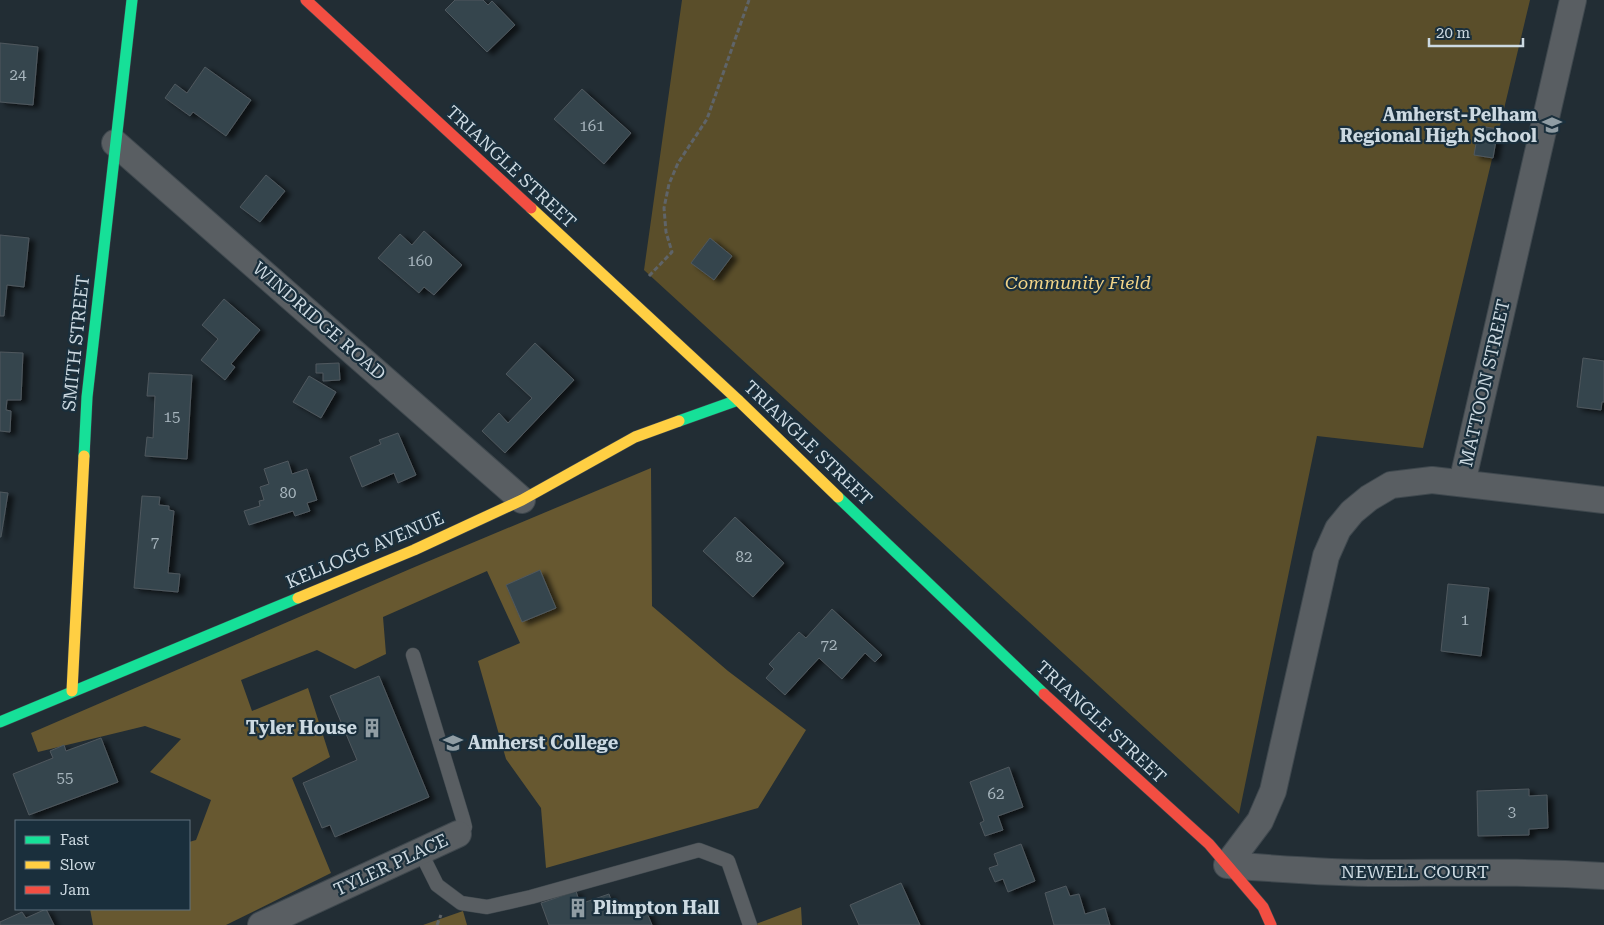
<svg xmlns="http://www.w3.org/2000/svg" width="1604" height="925" font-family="'Roboto Serif',serif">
<defs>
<filter id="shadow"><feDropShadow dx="5.5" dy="3" stdDeviation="2.5" flood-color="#0009"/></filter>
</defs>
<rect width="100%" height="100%" fill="#222d34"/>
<!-- green -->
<path fill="#5a4e2a" d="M 682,0 L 1530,0 L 1423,448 L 1317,436 L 1239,814 L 644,270 Z"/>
<!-- forest -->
<path fill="#675830" d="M 651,468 L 652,606 L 728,671 L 806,730 L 758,808 L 546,868 L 541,808 L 506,759 L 478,661 L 520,643 L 487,571 L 383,617 L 386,654 L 355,669 L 317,650 L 241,680 L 252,711 L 308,688 L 330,757 L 292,778 L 331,873 L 226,925 L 93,925 L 90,909 L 189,909 L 189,842 L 196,840 L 211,800 L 150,772 L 181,739 L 145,726 L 38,752 L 31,733 L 410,569 Z
M 801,907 L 802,925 L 753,925 Z
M 463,911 L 467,925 L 423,925 Z"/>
<!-- building -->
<path fill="#36454d" stroke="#4f585e" filter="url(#shadow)" d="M 455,0 L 483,0 L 488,5 L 492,1 L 515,25 L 487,52 L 445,10 Z
M 0,43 L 38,47 L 33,105 L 0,102 Z
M 205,67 L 251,100 L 226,136 L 193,112 L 190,116 L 165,98 L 175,84 L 187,93 Z
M 582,89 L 631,133 L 604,164 L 554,119 Z
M 1479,126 L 1498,129 L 1493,158 L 1474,155 Z
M 266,175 L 285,191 L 260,222 L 240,207 Z
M 424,231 L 462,265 L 434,295 L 424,287 L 419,293 L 378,258 L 400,234 L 412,245 Z
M 0,235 L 29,238 L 24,287 L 7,285 L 4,316 L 0,316 Z
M 710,238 L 732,256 L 714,280 L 691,263 Z
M 224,299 L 260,330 L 231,364 L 235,367 L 225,380 L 201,360 L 218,339 L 202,325 Z
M 535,343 L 574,380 L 505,453 L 482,431 L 499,413 L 508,423 L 532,398 L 506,374 Z
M 0,352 L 23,353 L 21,400 L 7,400 L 6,410 L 11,411 L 10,432 L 0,431 Z
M 1583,358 L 1604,361 L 1604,402 L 1602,402 L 1601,410 L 1577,407 Z
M 339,363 L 340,380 L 323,381 L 323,373 L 316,373 L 316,364 Z
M 149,373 L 192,375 L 187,459 L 145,456 L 147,437 L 153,438 L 155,396 L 147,396 Z
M 309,376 L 336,392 L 321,418 L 293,402 Z
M 398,433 L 416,475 L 398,483 L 394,473 L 362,487 L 350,457 L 381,444 L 379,440 Z
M 288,461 L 292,474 L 307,469 L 317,500 L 307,503 L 310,511 L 295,516 L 293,511 L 249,525 L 244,511 L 260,506 L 259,501 L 264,500 L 260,487 L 269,484 L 264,469 Z
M 0,492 L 8,493 L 1,537 L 0,537 Z
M 142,496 L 160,497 L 159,505 L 169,506 L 169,510 L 174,511 L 168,573 L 180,574 L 178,592 L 134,588 Z
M 735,517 L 784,563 L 753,597 L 703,551 Z
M 540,570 L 556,608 L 522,622 L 506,585 Z
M 1448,584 L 1489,588 L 1481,656 L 1441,651 Z
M 832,609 L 882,655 L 875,662 L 865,653 L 842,679 L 819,658 L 785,695 L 766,678 L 774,669 L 769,664 L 799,632 L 806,638 Z
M 379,676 L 429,797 L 335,837 L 330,825 L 322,828 L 303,783 L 357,760 L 330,696 Z
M 101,738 L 118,782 L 29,815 L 13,774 L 53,758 L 50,751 L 64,745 L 66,751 Z
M 1009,767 L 1023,807 L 998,816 L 1003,830 L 985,836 L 980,823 L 984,821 L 970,782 Z
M 1529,789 L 1529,796 L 1547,795 L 1548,828 L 1529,829 L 1529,835 L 1478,836 L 1477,791 Z
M 1021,844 L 1035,881 L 1008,892 L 1003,879 L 995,882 L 989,868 L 998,865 L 994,854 Z
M 901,883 L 920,925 L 859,925 L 850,905 Z
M 1066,886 L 1070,896 L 1079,894 L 1085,914 L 1105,908 L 1110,925 L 1054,925 L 1045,893 Z
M 576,891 L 580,904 L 609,894 L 615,912 L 643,903 L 652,925 L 549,925 L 541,903 Z
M 46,909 L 54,925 L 0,925 L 0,922 L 22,912 L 26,918 Z"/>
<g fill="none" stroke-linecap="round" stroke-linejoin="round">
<defs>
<path id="lane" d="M 413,655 L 463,819 L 465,827 L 458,834
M 420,851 L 437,885 L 461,903 L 487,907 L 531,897 L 699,850 L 728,861 L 750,925"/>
<path id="street" d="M 115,143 L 522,500
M 1462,483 L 1573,0
M 1227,865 L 1260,821 L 1273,791 L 1326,556 L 1338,529 L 1352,512 L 1369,498 L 1391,485 L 1432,480 L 1604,500
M 1227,865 C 1278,869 1328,873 1379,873 C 1454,873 1529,871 1604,876
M 261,925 L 458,834"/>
<path id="fast" d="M 679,421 L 738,400
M 84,456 L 87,397 L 132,0
M 838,497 L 1044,694
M 0,722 L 298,598"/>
<path id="slow" d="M 531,208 L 738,400 L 838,497
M 298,598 L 414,550 L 522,500 L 635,437 L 679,421
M 72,691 L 84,456"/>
<path id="jam" d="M 306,0 L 531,208
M 1044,694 L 1209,844 L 1263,907 L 1271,925"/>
</defs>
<!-- lane casing -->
<use href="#lane" stroke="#3f484e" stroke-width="15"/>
<!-- street casing -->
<use href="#street" stroke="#3f484e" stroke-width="28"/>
<!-- fast casing -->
<use href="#fast" stroke="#3f484e" stroke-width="12"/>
<!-- slow casing -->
<use href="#slow" stroke="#3f484e" stroke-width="12"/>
<!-- jam casing -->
<use href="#jam" stroke="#3f484e" stroke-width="12"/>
<!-- path -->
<path stroke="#5f6468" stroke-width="3" stroke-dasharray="5 2.5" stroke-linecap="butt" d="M 649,276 L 672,252 L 666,232 L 664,208 L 669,184 L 678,163 L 707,119 L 749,0
M 437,925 L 441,915"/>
<!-- lane -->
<use href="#lane" stroke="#595e62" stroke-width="14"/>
<!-- street -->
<use href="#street" stroke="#595e62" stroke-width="26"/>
<!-- fast -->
<use href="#fast" stroke="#16e098" stroke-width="11"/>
<!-- slow -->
<use href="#slow" stroke="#ffcf43" stroke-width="11"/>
<!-- jam -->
<use href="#jam" stroke="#f24e42" stroke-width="11"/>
</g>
<!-- icons -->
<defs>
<symbol id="school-bare" viewBox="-9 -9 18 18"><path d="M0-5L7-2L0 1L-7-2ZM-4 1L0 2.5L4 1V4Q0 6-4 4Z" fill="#909da4" stroke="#1a2f3c" stroke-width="2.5" paint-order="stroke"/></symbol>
<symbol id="building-bare" viewBox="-9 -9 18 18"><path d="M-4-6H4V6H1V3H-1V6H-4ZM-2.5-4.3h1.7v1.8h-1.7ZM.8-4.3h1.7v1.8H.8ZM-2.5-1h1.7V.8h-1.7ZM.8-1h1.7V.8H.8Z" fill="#909da4" stroke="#1a2f3c" stroke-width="2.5" paint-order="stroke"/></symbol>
<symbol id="university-bare" viewBox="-9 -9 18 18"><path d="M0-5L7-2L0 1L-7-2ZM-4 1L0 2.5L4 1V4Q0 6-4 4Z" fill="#909da4" stroke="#1a2f3c" stroke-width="2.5" paint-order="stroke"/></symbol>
</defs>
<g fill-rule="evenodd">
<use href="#school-bare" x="1538" y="111" width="28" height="28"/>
<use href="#building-bare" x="358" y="714" width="28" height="28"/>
<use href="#university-bare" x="439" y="729" width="28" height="28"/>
<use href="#building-bare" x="564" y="894" width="28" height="28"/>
</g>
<g text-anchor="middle" stroke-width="4.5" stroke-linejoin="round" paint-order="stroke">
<!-- number labels -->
<g font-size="15" fill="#a6b4bc">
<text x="18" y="80">24</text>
<text x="592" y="131">161</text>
<text x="420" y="266">160</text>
<text x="172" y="422">15</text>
<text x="288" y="498">80</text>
<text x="155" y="547">7</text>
<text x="744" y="562">82</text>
<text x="1465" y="625">1</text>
<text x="829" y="650">72</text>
<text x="65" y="783">55</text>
<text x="996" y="799">62</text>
<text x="1512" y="817">3</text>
</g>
<!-- poi labels -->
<g font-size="18" font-weight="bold" fill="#ccd9e1" stroke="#1a2f3c" text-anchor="end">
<text x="1537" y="121">Amherst-Pelham<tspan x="1537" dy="21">Regional High School</tspan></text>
<text x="357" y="734">Tyler House</text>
<text x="468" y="749" text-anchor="start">Amherst College</text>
<text x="593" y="914" text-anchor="start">Plimpton Hall</text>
</g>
<!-- street labels -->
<g font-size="18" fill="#ccd9e1" stroke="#1a2f3c">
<text transform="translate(511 167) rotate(43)" y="6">TRIANGLE STREET</text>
<text transform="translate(319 321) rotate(41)" y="6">WINDRIDGE ROAD</text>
<text transform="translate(76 343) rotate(-84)" y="6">SMITH STREET</text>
<text transform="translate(1485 383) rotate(-77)" y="6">MATTOON STREET</text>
<text transform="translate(808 443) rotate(44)" y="6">TRIANGLE STREET</text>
<text transform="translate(365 550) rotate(-23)" y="6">KELLOGG AVENUE</text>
<text transform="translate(1101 722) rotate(43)" y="6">TRIANGLE STREET</text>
<text transform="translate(391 865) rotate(-25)" y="6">TYLER PLACE</text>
<text x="1415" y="878">NEWELL COURT</text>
</g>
<!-- park labels -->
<g font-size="18" font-style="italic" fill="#f2d488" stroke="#1a2f3c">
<text x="1078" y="289">Community Field</text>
</g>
</g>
<!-- legend -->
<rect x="15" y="820" width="175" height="90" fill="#1a2f3c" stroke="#61737e"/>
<rect x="25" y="836" width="25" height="8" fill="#16e098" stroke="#61737e"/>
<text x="60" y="845" font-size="15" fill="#ccd9e1">Fast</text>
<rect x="25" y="861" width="25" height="8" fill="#ffcf43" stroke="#61737e"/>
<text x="60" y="870" font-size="15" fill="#ccd9e1">Slow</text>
<rect x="25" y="886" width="25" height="8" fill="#f24e42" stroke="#61737e"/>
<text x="60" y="895" font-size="15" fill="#ccd9e1">Jam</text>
<!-- scale -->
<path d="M1429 38v8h94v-8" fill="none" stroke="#ccd9e1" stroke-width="2.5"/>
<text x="1436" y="38" font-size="15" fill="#ccd9e1" stroke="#1a2f3c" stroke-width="4" paint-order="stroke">20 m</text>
</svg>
